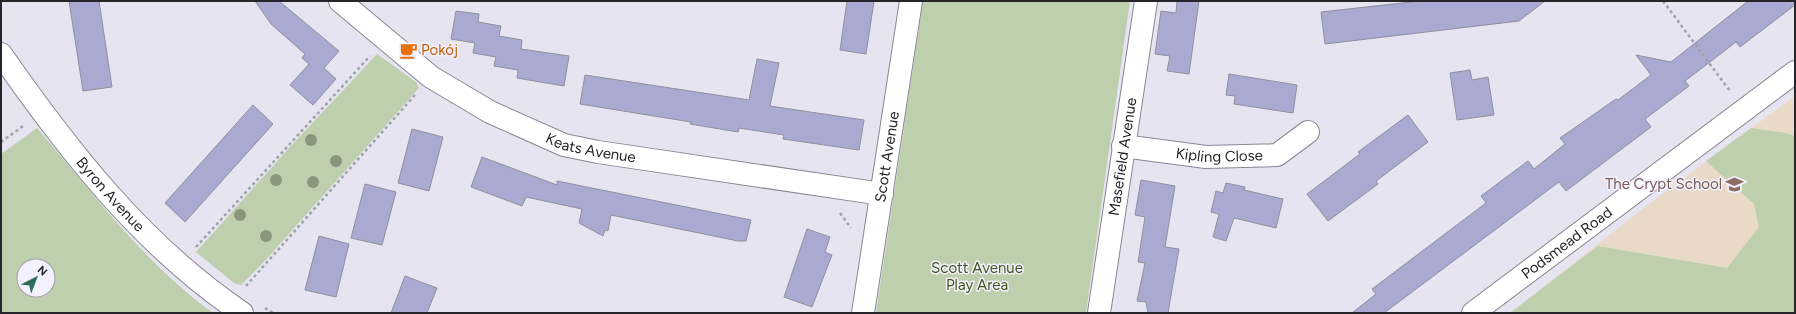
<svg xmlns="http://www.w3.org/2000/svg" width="1796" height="314" font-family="Figtree,sans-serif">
<rect width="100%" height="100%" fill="#e6e4f1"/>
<!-- education -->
<path fill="#e8dac7" d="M 1795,96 L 1795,313 L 1510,313 L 1645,207 Z"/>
<!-- green -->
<path fill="#becfad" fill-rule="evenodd" d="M 923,1 L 1130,1 L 1086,313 L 876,313 Z
M 377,54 L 416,82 L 419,88 L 262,264 L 241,285 L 234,283 L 196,252 L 290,147 Z
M 37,128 C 92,192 144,263 213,313 L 1,313 L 1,154 ZM 24,266 L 48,266 L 48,290 L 24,290 Z
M 1751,128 L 1786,133 L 1795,136 L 1795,313 L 1510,313 L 1598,246 L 1727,268 L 1759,227 L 1754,204 L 1706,161 Z"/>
<!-- building -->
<path fill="#aaa9d1" stroke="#90909c" d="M 69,1 L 99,1 L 112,87 L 83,91 Z
M 255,1 L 279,1 L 339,51 L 324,68 L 336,79 L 313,105 L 290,85 L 309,64 L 302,58 L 305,54 L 271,24 Z
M 847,1 L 874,1 L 866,54 L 840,50 Z
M 1177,1 L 1199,1 L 1189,74 L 1167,71 L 1170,56 L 1155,54 L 1161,11 L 1176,13 Z
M 1420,1 L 1545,1 L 1519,21 L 1325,44 L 1321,12 Z
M 1748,1 L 1795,1 L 1795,5 L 1740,47 L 1736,42 L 1685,81 L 1689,86 L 1645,119 L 1651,127 L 1566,191 L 1559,182 L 1384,313 L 1352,313 L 1376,294 L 1372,289 L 1486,203 L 1481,196 L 1528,161 L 1534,169 L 1565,144 L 1560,138 L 1616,99 L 1618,100 L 1651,75 L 1636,55 L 1671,62 Z
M 456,11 L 479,14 L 478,22 L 501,26 L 499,36 L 522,40 L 521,49 L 569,56 L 564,86 L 517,78 L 518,70 L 494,66 L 496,57 L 473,53 L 475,43 L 451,39 Z
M 757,59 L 779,63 L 770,106 L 864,120 L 859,150 L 783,139 L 784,135 L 739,128 L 738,132 L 690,124 L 691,122 L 580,104 L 585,75 L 749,100 Z
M 1470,70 L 1472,80 L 1488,77 L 1494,115 L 1457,120 L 1450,73 Z
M 1229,74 L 1297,85 L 1293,113 L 1234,104 L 1235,96 L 1226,95 Z
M 253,105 L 273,124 L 185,222 L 165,203 Z
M 1408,115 L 1428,142 L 1376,181 L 1378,184 L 1328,221 L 1307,194 L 1360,154 L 1358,152 Z
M 412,129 L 443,137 L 429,191 L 398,183 Z
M 482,157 L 557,185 L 557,181 L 751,220 L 746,241 L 738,241 L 611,215 L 608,231 L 605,230 L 603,236 L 579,223 L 582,209 L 526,197 L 522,206 L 471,187 Z
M 1141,180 L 1175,186 L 1165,247 L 1179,249 L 1168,313 L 1148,313 L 1146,302 L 1137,301 L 1145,263 L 1138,262 L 1145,217 L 1135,215 Z
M 1226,183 L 1245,187 L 1244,190 L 1283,199 L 1276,228 L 1234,218 L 1226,241 L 1213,237 L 1219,214 L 1211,212 L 1216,191 L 1223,193 Z
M 365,184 L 396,192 L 382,245 L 351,238 Z
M 807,229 L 830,237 L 825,252 L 832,255 L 812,307 L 784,297 Z
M 319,236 L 349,244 L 336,297 L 305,290 Z
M 405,276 L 437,288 L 427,313 L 391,313 Z"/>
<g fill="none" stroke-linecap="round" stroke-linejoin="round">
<defs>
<g id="street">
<path id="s1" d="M 340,1 L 431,77 L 490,112 L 564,145 L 598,152 L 882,194"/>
<path id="s2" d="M 1,54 C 69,152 143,246 242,313"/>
<path id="s3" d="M 1123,146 L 1206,157 L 1277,155 L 1308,132"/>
<path id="s4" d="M 863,313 L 911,1"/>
<path id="s5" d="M 1099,313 L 1146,1"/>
<path id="s6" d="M 1473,313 L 1795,72"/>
</g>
</defs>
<!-- street casing -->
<use href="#street" stroke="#898692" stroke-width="24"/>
<!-- path -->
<path stroke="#a2a0aa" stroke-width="2.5" stroke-dasharray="3 3" stroke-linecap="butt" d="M 1663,1 L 1730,91
M 1,142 L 23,126
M 840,213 L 851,228
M 196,247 L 370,56
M 246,286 L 415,95
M 265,308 L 273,313"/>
<!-- street -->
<use href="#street" stroke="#fff" stroke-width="22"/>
</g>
<!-- trees -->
<g fill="#8a967c">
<circle cx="311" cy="140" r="6"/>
<circle cx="336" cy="161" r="6"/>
<circle cx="276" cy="180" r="6"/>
<circle cx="313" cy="182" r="6"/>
<circle cx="240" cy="215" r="6"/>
<circle cx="266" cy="236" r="6"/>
</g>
<!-- icons -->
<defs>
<symbol id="cafe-bare" viewBox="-9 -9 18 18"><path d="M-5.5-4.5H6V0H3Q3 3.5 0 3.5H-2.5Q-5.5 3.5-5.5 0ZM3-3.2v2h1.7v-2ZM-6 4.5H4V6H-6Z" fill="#e8710a" stroke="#f4f1fe" stroke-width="2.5" paint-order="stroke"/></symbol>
<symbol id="school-bare" viewBox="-9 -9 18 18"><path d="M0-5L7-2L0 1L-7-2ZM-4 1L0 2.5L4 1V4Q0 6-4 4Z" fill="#8d6e63" stroke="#f4f1fe" stroke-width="2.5" paint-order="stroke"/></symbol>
</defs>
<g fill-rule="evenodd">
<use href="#cafe-bare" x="396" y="38" width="25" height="25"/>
<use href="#school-bare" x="1722" y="172" width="25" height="25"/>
</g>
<g text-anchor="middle" stroke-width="3" stroke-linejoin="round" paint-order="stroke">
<!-- food labels -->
<g font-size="15" fill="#c56008" stroke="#f4f1fe" text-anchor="start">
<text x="421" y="55">Pokój</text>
</g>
<!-- street labels -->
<g font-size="15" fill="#262529" stroke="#f4f1fe">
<text dy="5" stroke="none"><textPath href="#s1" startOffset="295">Keats Avenue</textPath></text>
<text dy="5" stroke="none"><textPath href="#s3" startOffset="97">Kipling Close</textPath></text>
<text dy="5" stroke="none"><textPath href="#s4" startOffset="158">Scott Avenue</textPath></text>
<text dy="5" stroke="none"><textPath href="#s5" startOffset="158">Masefield Avenue</textPath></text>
<text dy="5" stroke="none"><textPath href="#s2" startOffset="178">Byron Avenue</textPath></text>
<text dy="5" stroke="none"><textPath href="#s6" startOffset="117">Podsmead Road</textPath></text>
</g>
<!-- education labels -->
<g font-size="15" fill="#785e54" stroke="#f4f1fe" text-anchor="end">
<text x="1722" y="189">The Crypt School</text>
</g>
<!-- park labels -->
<g font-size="15" fill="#3e561d" stroke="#f4f1fe">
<text x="977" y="273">Scott Avenue<tspan x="977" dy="17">Play Area</tspan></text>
</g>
</g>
<!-- border -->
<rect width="1796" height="314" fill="none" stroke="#262529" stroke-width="4"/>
<!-- north arrow -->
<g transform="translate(36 278) rotate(42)"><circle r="19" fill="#f4f1fe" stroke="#a29fa9"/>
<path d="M0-3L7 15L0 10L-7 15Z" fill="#2e6c59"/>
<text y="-6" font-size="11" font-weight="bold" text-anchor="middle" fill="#262529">N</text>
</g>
</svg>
